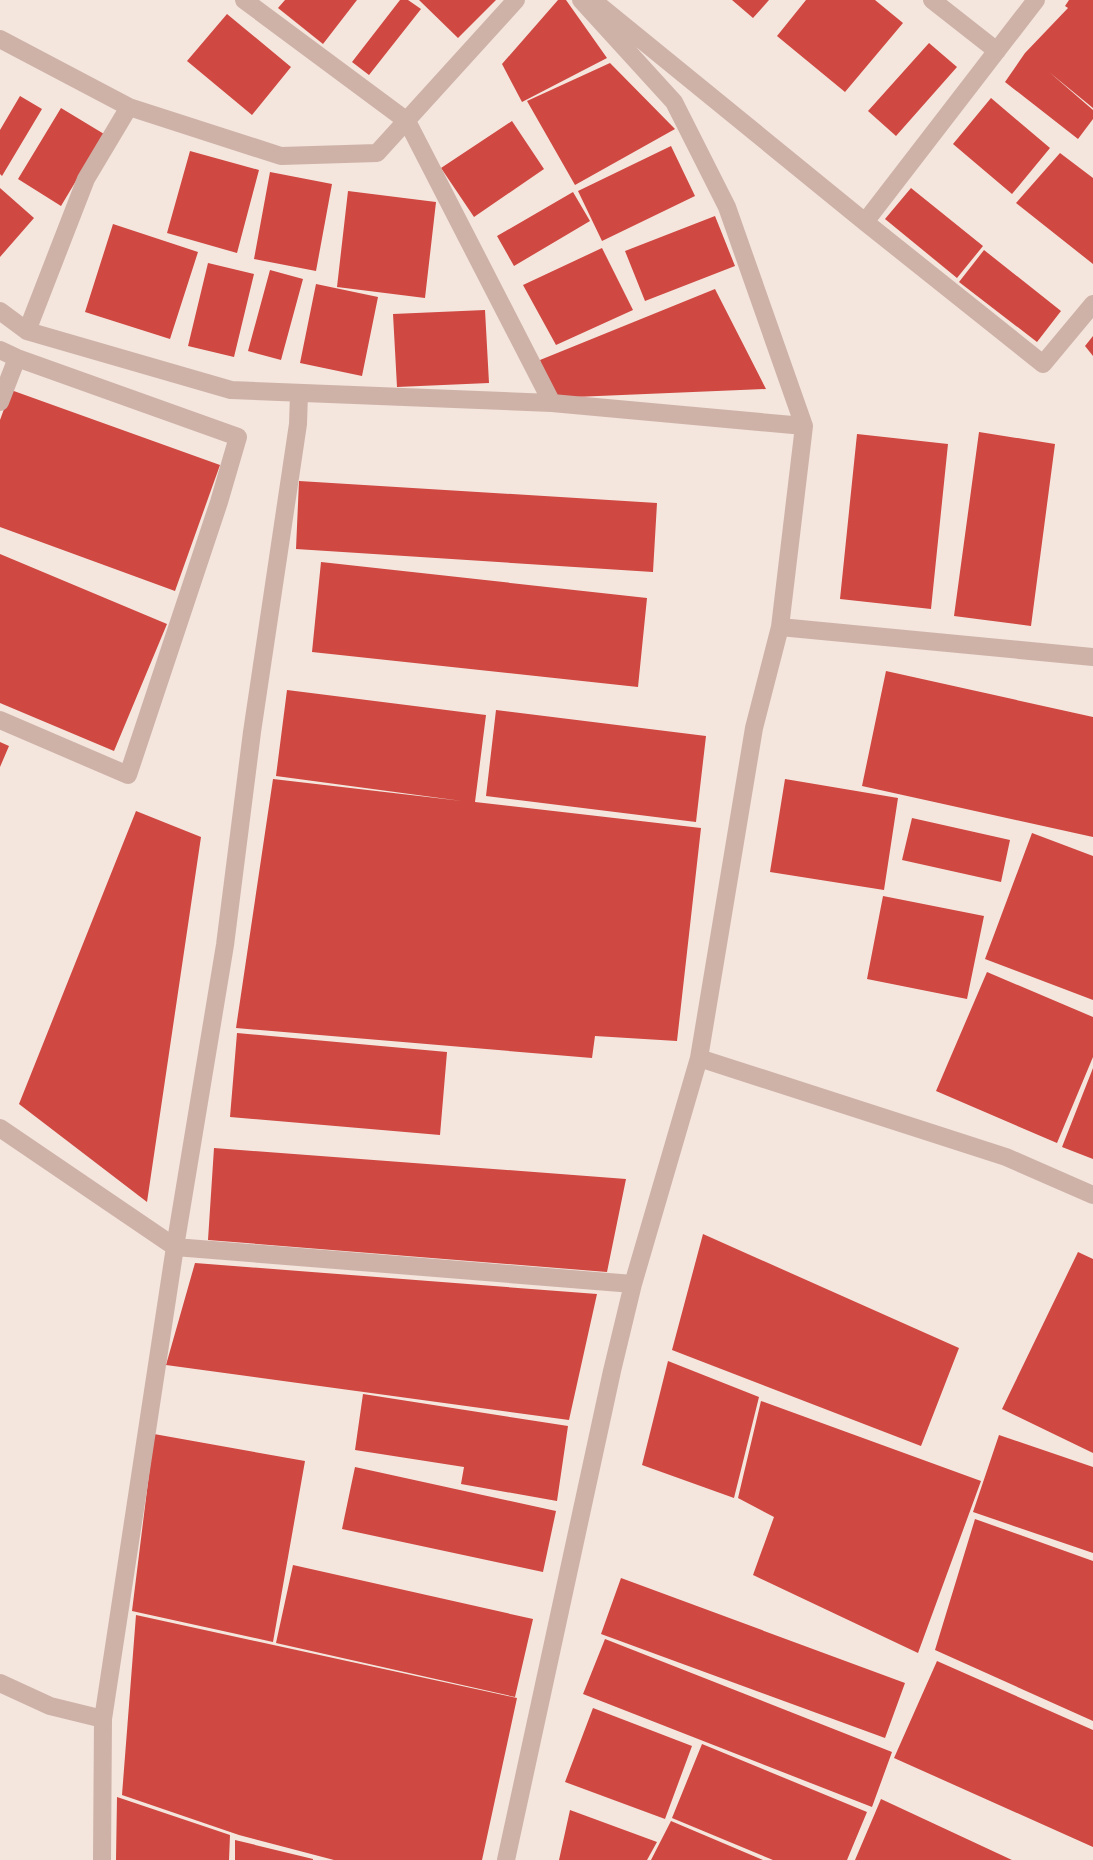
<svg xmlns="http://www.w3.org/2000/svg" width="1093" height="1860" font-family="Manrope,sans-serif">
<rect width="100%" height="100%" fill="#f4e5dd"/>
<!-- building -->
<path fill="#cf4841" d="M 285,0 L 357,0 L 323,44 L 278,8 Z
M 400,0 L 408,0 L 421,9 L 369,75 L 352,62 Z
M 419,0 L 496,0 L 458,38 Z
M 558,0 L 566,0 L 607,58 L 522,102 L 502,64 Z
M 732,0 L 769,0 L 753,18 Z
M 806,0 L 875,0 L 903,23 L 845,92 L 777,36 Z
M 1069,0 L 1093,0 L 1093,108 L 1049,72 L 1093,110 L 1093,119 L 1078,139 L 1005,82 L 1025,53 L 1068,8 L 1065,6 Z
M 227,14 L 291,67 L 252,115 L 187,61 Z
M 929,43 L 957,67 L 896,136 L 868,111 Z
M 610,63 L 675,129 L 575,185 L 527,101 Z
M 20,96 L 42,109 L 2,176 L 0,174 L 0,130 Z
M 991,98 L 1050,148 L 1012,194 L 953,144 Z
M 61,108 L 104,134 L 61,206 L 18,179 Z
M 512,121 L 544,169 L 474,217 L 441,168 Z
M 671,146 L 695,196 L 602,241 L 578,191 Z
M 190,151 L 259,170 L 237,253 L 167,233 Z
M 1060,153 L 1093,178 L 1093,264 L 1016,203 Z
M 270,172 L 332,184 L 316,271 L 254,259 Z
M 0,188 L 34,218 L 0,257 Z
M 911,188 L 983,246 L 957,278 L 885,219 Z
M 348,191 L 436,202 L 425,298 L 337,287 Z
M 573,192 L 590,221 L 514,266 L 497,236 Z
M 715,216 L 735,266 L 645,301 L 625,251 Z
M 113,224 L 198,252 L 170,339 L 85,312 Z
M 602,248 L 633,310 L 556,345 L 523,285 Z
M 984,250 L 1061,311 L 1037,342 L 959,282 Z
M 208,263 L 254,274 L 234,357 L 188,346 Z
M 270,270 L 303,279 L 281,360 L 248,351 Z
M 316,284 L 378,297 L 362,376 L 300,363 Z
M 715,289 L 766,389 L 551,398 L 540,360 Z
M 485,310 L 489,383 L 397,387 L 393,314 Z
M 1093,336 L 1093,356 L 1085,346 Z
M 11,390 L 220,465 L 175,591 L 0,527 L 0,420 Z
M 979,432 L 1055,444 L 1031,626 L 954,616 Z
M 857,434 L 948,444 L 931,609 L 840,599 Z
M 299,481 L 657,503 L 653,572 L 296,549 Z
M 0,554 L 167,624 L 114,751 L 0,703 Z
M 321,562 L 647,598 L 638,687 L 312,652 Z
M 886,671 L 1093,717 L 1093,837 L 862,786 Z
M 287,690 L 486,715 L 475,802 L 701,828 L 677,1041 L 595,1036 L 592,1058 L 236,1028 L 273,779 L 462,801 L 276,776 Z
M 496,710 L 706,736 L 696,822 L 486,796 Z
M 0,742 L 9,746 L 0,767 Z
M 785,779 L 898,798 L 884,890 L 770,872 Z
M 136,811 L 201,837 L 147,1202 L 19,1104 Z
M 912,818 L 1010,840 L 1001,882 L 902,860 Z
M 1032,833 L 1093,856 L 1093,1000 L 985,959 Z
M 883,896 L 984,916 L 967,999 L 867,979 Z
M 987,972 L 1093,1017 L 1093,1057 L 1057,1143 L 936,1091 Z
M 237,1033 L 447,1052 L 440,1135 L 230,1117 Z
M 1093,1068 L 1093,1159 L 1062,1147 Z
M 214,1148 L 626,1179 L 607,1272 L 208,1240 Z
M 703,1234 L 959,1348 L 921,1446 L 672,1350 Z
M 1078,1252 L 1093,1259 L 1093,1453 L 1002,1409 Z
M 195,1263 L 597,1294 L 569,1420 L 166,1365 Z
M 668,1361 L 759,1397 L 734,1498 L 642,1465 Z
M 363,1394 L 568,1426 L 557,1501 L 461,1484 L 464,1467 L 355,1450 Z
M 761,1401 L 981,1481 L 918,1653 L 753,1575 L 774,1517 L 738,1498 Z
M 154,1434 L 305,1461 L 273,1642 L 132,1611 Z
M 999,1435 L 1093,1467 L 1093,1553 L 973,1512 Z
M 355,1467 L 556,1511 L 543,1572 L 342,1529 Z
M 975,1519 L 1093,1561 L 1093,1721 L 935,1650 Z
M 293,1565 L 533,1619 L 515,1697 L 276,1643 Z
M 621,1578 L 905,1683 L 885,1738 L 601,1634 Z
M 136,1615 L 517,1698 L 482,1860 L 334,1860 L 239,1835 L 122,1795 Z
M 605,1639 L 892,1752 L 872,1807 L 583,1694 Z
M 937,1661 L 1093,1730 L 1093,1847 L 894,1758 Z
M 593,1708 L 692,1746 L 665,1819 L 565,1782 Z
M 702,1744 L 867,1812 L 847,1860 L 773,1860 L 672,1818 Z
M 117,1797 L 230,1835 L 229,1860 L 116,1860 Z
M 881,1799 L 1012,1860 L 855,1860 Z
M 570,1810 L 657,1842 L 647,1860 L 559,1860 Z
M 671,1821 L 763,1860 L 651,1860 Z
M 235,1840 L 313,1859 L 313,1860 L 235,1860 Z"/>
<g fill="none" stroke-linecap="round" stroke-linejoin="round">
<!-- minor -->
<path stroke="#ceb2a8" stroke-width="18" d="M 244,0 L 407,121 L 552,403
M 932,0 L 997,51
M 595,2 L 865,222 L 1043,364 L 1093,304
M 0,39 L 129,107 L 281,156 L 377,153 L 516,0
M 865,222 L 1036,0
M 0,311 L 27,331 L 231,390 L 552,403 L 804,426
M 27,331 L 86,179 L 129,107
M 0,350 L 17,358 L 238,437 L 219,502 L 128,775 L 0,720
M 0,402 L 17,358
M 780,627 L 1093,657
M 699,1058 L 1006,1157 L 1093,1195
M 0,1128 L 175,1247 L 633,1284
M 0,1683 L 50,1706 L 103,1719
M 102,1860 L 103,1719 L 175,1247 L 225,945 L 252,732 L 298,424 L 299,394
M 506,1860 L 612,1371 L 633,1284 L 699,1058 L 754,728 L 780,627 L 804,426 L 727,207 L 674,102 L 581,0"/>
</g>
</svg>
